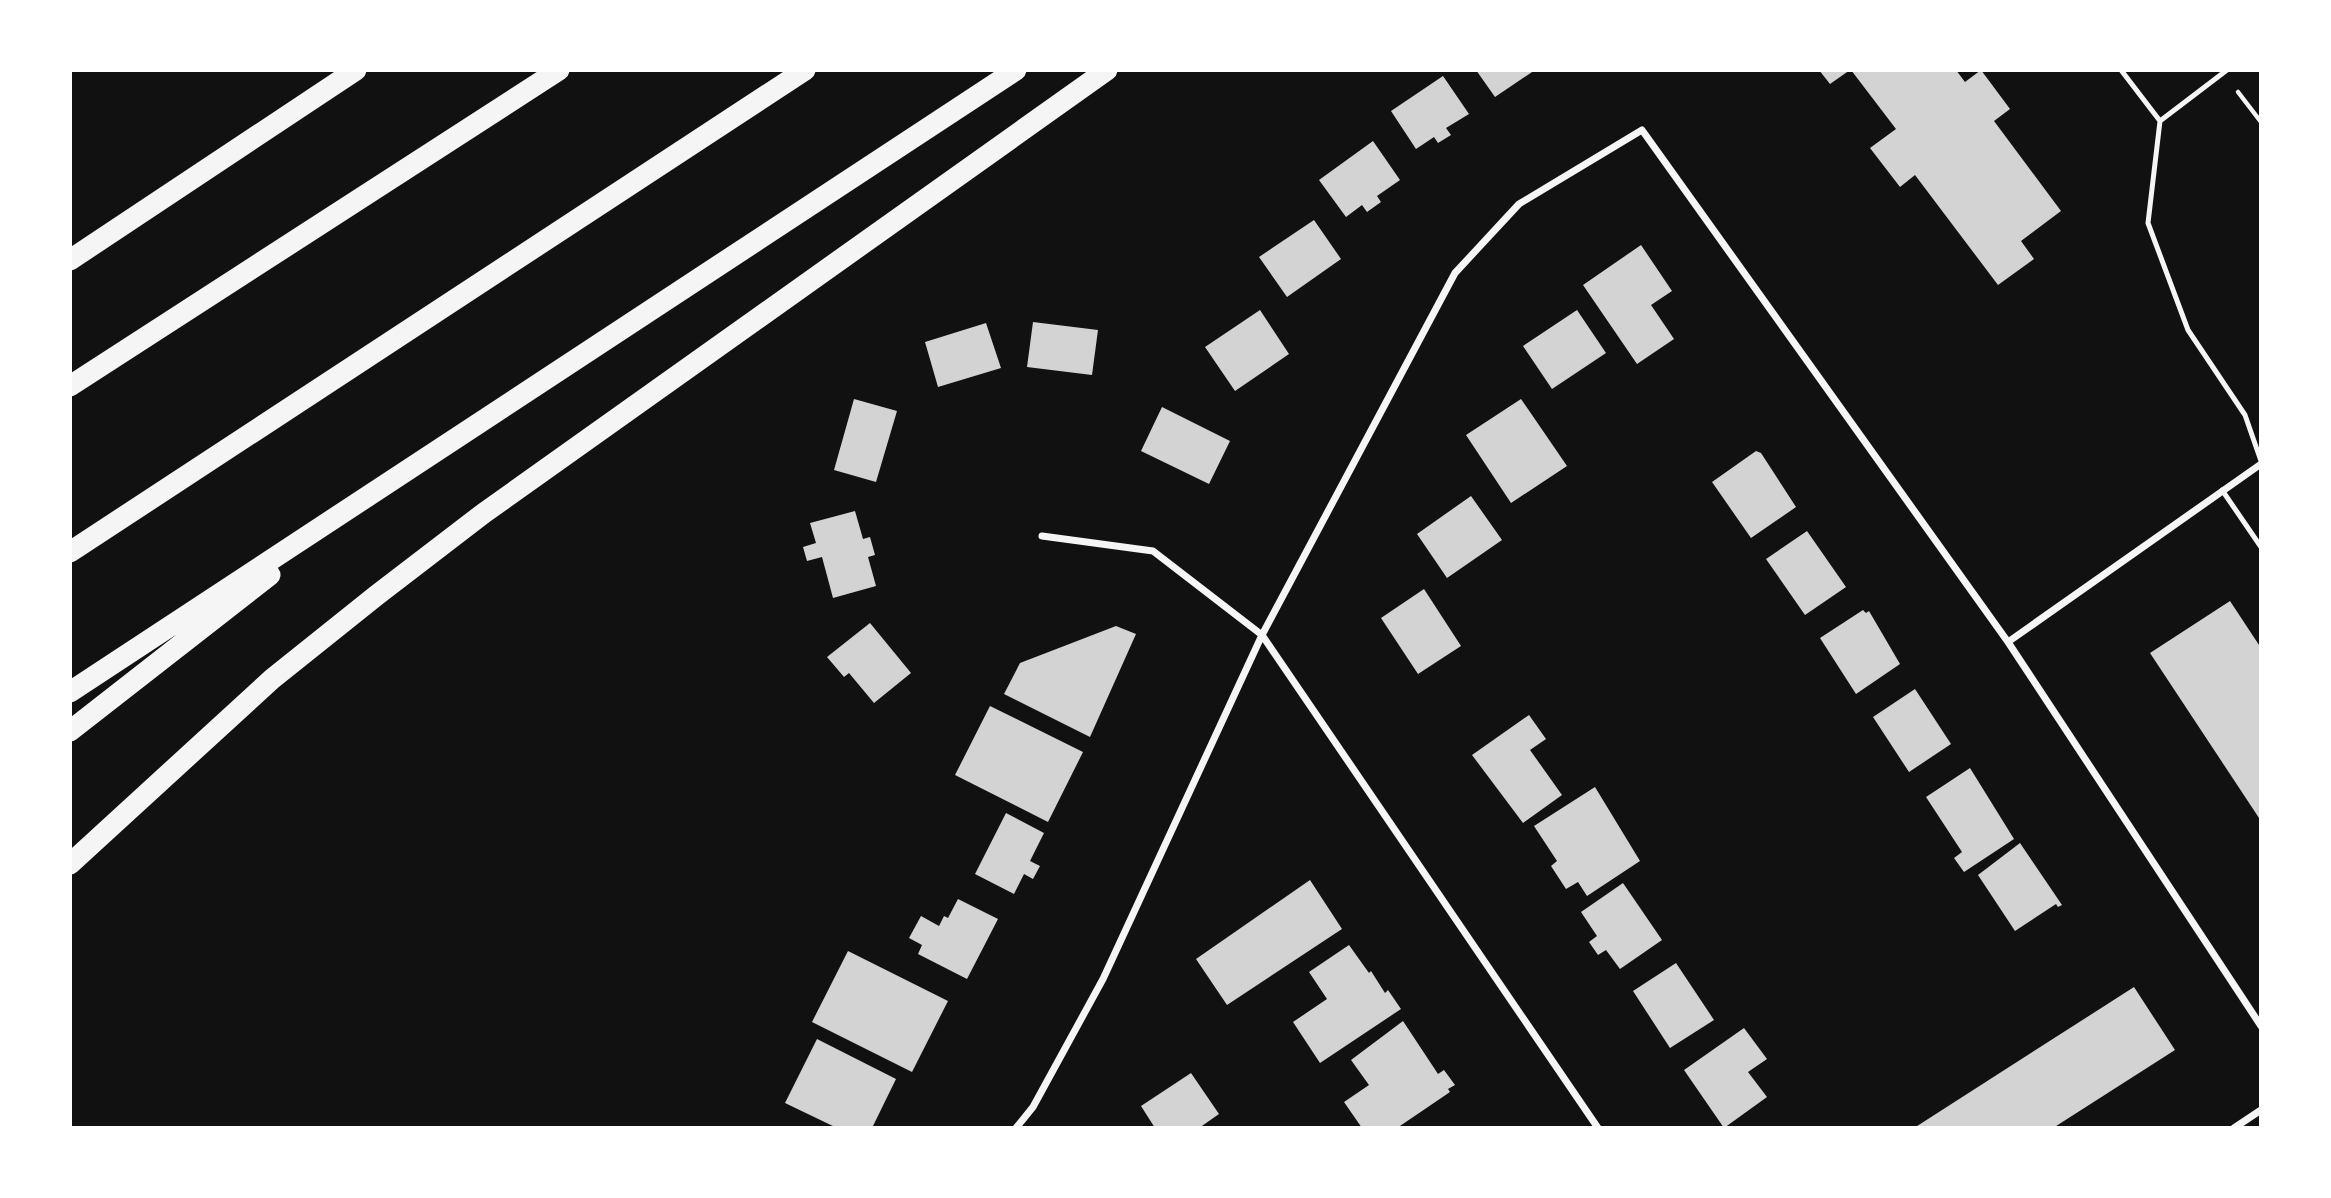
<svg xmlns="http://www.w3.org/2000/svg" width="2331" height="1198" font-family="Manrope,sans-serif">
<rect width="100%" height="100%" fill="#111"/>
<!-- building -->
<path fill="#d3d3d3" d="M 1476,70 L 1535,70 L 1495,97 Z
M 1819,70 L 1850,70 L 1830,84 Z
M 1851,70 L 1956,70 L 1965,82 L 1981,70 L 2010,109 L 1994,121 L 2061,211 L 2021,241 L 2034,259 L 1998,285 L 1915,175 L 1900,187 L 1870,148 L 1896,129 Z
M 1443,76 L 1469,114 L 1446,128 L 1451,135 L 1438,143 L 1434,137 L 1416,149 L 1391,111 Z
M 1373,141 L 1400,180 L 1377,196 L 1381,202 L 1367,212 L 1362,205 L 1346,217 L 1319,180 Z
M 1314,220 L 1341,259 L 1287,297 L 1259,257 Z
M 1641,245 L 1672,291 L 1651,305 L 1674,339 L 1637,364 L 1583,285 Z
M 1260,310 L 1289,354 L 1235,391 L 1205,347 Z
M 1577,310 L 1606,353 L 1552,389 L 1523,346 Z
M 1033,322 L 1098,330 L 1092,375 L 1027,367 Z
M 986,323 L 1001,368 L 938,387 L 925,342 Z
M 854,399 L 897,411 L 876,482 L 834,470 Z
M 1521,399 L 1567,466 L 1511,503 L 1466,435 Z
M 1162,407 L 1230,441 L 1209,484 L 1141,451 Z
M 1756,451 L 1761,453 L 1796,507 L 1751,538 L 1712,482 Z
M 1471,496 L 1502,540 L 1447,578 L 1417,534 Z
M 855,511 L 863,539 L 870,537 L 875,555 L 868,557 L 876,586 L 833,598 L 822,557 L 807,561 L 803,547 L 816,543 L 810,523 Z
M 1807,531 L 1846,587 L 1805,615 L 1766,559 Z
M 1424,589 L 1461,646 L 1418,674 L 1381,618 Z
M 2230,601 L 2261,648 L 2261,821 L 2150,653 Z
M 1863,610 L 1866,613 L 1869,611 L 1900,664 L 1856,694 L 1820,638 Z
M 870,623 L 911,673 L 874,703 L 849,673 L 844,677 L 827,657 Z
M 1116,626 L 1136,634 L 1090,737 L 1004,694 L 1020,663 Z
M 1915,689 L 1951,744 L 1909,772 L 1873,717 Z
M 990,706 L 1083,752 L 1048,822 L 955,775 Z
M 1529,715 L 1546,739 L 1530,750 L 1562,795 L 1523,823 L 1472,755 Z
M 1970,768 L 2014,839 L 1964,872 L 1954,858 L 1962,852 L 1926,797 Z
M 1595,787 L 1640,861 L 1587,896 L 1578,882 L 1566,889 L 1551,866 L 1557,861 L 1534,826 Z
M 1006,813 L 1044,833 L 1030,861 L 1040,866 L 1033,879 L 1024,874 L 1014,894 L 975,874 Z
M 2020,843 L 2062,905 L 2058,907 L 2056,904 L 2015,931 L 1978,875 Z
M 1310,880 L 1342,929 L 1227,1005 L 1196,959 Z
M 1623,883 L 1662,940 L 1620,969 L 1606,950 L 1598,955 L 1589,942 L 1597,936 L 1581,912 Z
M 958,899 L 998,919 L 967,979 L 918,954 L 922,945 L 909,938 L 921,916 L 939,926 L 944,916 L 948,918 Z
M 1349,945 L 1369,973 L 1371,971 L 1385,993 L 1388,990 L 1401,1009 L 1320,1063 L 1293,1022 L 1327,999 L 1309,972 Z
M 848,951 L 948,1001 L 912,1072 L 812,1022 Z
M 1676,963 L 1714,1020 L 1670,1048 L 1633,991 Z
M 2134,987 L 2175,1050 L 2053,1128 L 1914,1128 Z
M 1403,1021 L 1438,1074 L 1444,1070 L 1455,1085 L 1448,1089 L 1450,1092 L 1397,1128 L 1362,1128 L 1344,1102 L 1369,1085 L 1351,1060 Z
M 1744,1028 L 1767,1059 L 1748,1072 L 1767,1097 L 1724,1128 L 1684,1070 Z
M 817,1039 L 896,1079 L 872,1128 L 837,1128 L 785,1103 Z
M 1191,1073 L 1219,1114 L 1199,1128 L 1155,1128 L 1141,1106 Z"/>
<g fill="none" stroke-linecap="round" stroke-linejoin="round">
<!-- path -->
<path stroke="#f5f5f5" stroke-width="4.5" d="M 2238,92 L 2261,122"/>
<!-- service -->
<path stroke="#f5f5f5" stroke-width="5" d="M 2121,70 L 2160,121 L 2148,223 L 2188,330 L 2245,415 L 2261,461
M 2160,121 L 2227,70
M 2222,490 L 2261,547"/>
<!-- minor -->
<path stroke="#f5f5f5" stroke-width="7" d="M 1042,536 L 1153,551 L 1262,635 L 1598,1128
M 2008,642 L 2261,464
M 1016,1128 L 1033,1107 L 1103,979 L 1262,635 L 1455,273 L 1519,204 L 1642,130 L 2008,642 L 2261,1026
M 2234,1128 L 2261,1110"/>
<!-- motorway -->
<path stroke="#f5f5f5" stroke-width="21" d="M 70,260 L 356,70
M 70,386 L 559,70
M 70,552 L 805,70
M 70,692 L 1016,70
M 70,731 L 270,575
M 70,864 L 272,679 L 377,595 L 484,513 L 1107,70"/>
</g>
<!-- border -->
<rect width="2331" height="1198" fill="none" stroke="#ffffff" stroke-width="144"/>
</svg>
